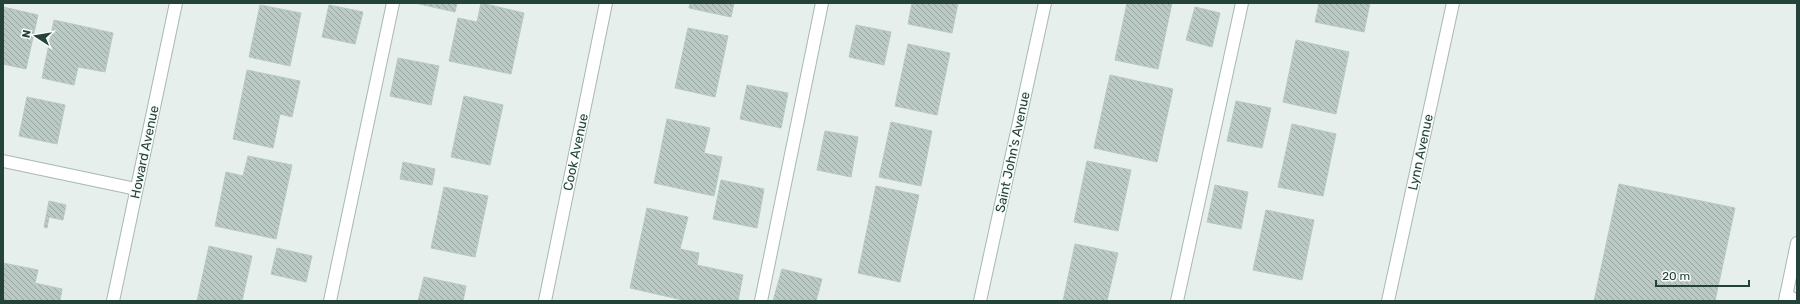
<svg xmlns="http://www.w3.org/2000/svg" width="1800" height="304" font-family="Rubik,sans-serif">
<defs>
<pattern id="building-back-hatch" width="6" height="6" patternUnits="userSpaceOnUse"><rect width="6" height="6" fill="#bbcac4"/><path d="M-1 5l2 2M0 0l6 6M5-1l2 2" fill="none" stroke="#98a6a0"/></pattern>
</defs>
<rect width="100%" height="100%" fill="#e6efeb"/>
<!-- building -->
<path fill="url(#building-back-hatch)" stroke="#b8c9c2" d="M 415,3 L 457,3 L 455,12 Z
M 481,3 L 524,13 L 511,74 L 449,61 L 458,18 L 477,22 Z
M 690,3 L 734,3 L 731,17 L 689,8 Z
M 912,3 L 958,3 L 952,33 L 908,24 Z
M 1127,3 L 1172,3 L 1158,69 L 1115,60 Z
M 1315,3 L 1370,3 L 1364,32 L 1315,22 L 1319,4 Z
M 260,5 L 301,13 L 290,66 L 249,57 Z
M 329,5 L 363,12 L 355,44 L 322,37 Z
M 3,7 L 38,15 L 26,69 L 3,64 Z
M 1195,7 L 1220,13 L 1212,47 L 1186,40 Z
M 54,20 L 113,33 L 105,72 L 78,67 L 74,85 L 42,78 Z
M 856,25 L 891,32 L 884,65 L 849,57 Z
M 688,28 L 728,36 L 715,97 L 675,88 Z
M 1296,40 L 1349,52 L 1336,114 L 1283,102 Z
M 908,44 L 950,53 L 937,115 L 895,106 Z
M 398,58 L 439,66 L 431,105 L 390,96 Z
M 247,70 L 300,81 L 292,117 L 280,114 L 273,148 L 233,139 Z
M 1110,75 L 1173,89 L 1157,162 L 1094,148 Z
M 747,85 L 788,93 L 781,128 L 740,119 Z
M 464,96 L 503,105 L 490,165 L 451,157 Z
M 27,97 L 65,105 L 57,144 L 19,136 Z
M 1236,101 L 1271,108 L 1262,148 L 1227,141 Z
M 667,119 L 710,128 L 704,153 L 722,157 L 714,196 L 654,183 Z
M 891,122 L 932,131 L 921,186 L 879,177 Z
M 1292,124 L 1336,134 L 1323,196 L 1278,187 Z
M 825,131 L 858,137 L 851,177 L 817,170 Z
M 248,156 L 292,165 L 276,239 L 215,226 L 226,172 L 243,176 Z
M 1087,161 L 1131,170 L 1118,231 L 1074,222 Z
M 403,162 L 435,169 L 432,185 L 400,179 Z
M 721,180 L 764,189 L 757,228 L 713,219 Z
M 1619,184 L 1735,208 L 1715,301 L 1594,301 Z
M 1215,185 L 1248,192 L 1241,229 L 1207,222 Z
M 876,186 L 919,195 L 900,282 L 858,273 Z
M 444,187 L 488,196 L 475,257 L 431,248 Z
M 49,201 L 66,205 L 63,220 L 49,217 L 47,228 L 44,227 Z
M 647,208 L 688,217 L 680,249 L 699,253 L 697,265 L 743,275 L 738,301 L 687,301 L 630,288 Z
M 1266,210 L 1314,220 L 1302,280 L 1253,270 Z
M 1075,244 L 1118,253 L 1107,301 L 1063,301 Z
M 209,246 L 252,256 L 242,301 L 197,301 Z
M 277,248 L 312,256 L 306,282 L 271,274 Z
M 3,263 L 38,270 L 35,283 L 62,289 L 60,301 L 3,301 Z
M 782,269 L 822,279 L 816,301 L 773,301 Z
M 424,277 L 466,286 L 463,301 L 418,301 Z"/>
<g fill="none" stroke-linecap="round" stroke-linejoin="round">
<defs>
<path id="lane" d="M 3,161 L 136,189
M 1786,295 L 1797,301
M 330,301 L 393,3
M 761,301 L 822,3
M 1177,301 L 1242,3"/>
<path id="street" d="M 113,301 L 176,3
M 545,301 L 606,3
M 980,301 L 1045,3
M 1388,301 L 1453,3"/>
<path id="secondary" d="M 1785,301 L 1797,243"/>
</defs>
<!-- lane casing -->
<use href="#lane" stroke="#a8b8b2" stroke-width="14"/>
<!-- street casing -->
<use href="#street" stroke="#a8b8b2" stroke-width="14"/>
<!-- secondary casing -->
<use href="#secondary" stroke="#a4bbb3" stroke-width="14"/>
<!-- lane -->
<use href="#lane" stroke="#fff" stroke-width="12"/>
<!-- street -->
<use href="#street" stroke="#fff" stroke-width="12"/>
<!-- secondary -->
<use href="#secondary" stroke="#fff" stroke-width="12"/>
</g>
<g text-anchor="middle" stroke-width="3" stroke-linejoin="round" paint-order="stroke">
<!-- street labels -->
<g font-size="13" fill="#24423a" stroke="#f7fbf9">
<text transform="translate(144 152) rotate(-78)" y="5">Howard Avenue</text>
<text transform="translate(575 152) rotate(-78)" y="5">Cook Avenue</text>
<text transform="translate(1012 152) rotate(-78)" y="5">Saint John's Avenue</text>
<text transform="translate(1420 152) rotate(-78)" y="5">Lynn Avenue</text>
</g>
</g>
<!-- border -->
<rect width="1800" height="304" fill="none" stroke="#24423a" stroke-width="8"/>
<!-- north arrow -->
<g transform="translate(36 36) rotate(282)" stroke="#f7fbf9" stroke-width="3" paint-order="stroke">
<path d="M0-3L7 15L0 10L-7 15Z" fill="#24423a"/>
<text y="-6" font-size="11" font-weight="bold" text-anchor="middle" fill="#24423a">N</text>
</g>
<!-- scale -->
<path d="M1656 280v6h93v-6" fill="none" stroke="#24423a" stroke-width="2"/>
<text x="1662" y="280" font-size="12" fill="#24423a" stroke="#f7fbf9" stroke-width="3" paint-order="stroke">20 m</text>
</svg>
